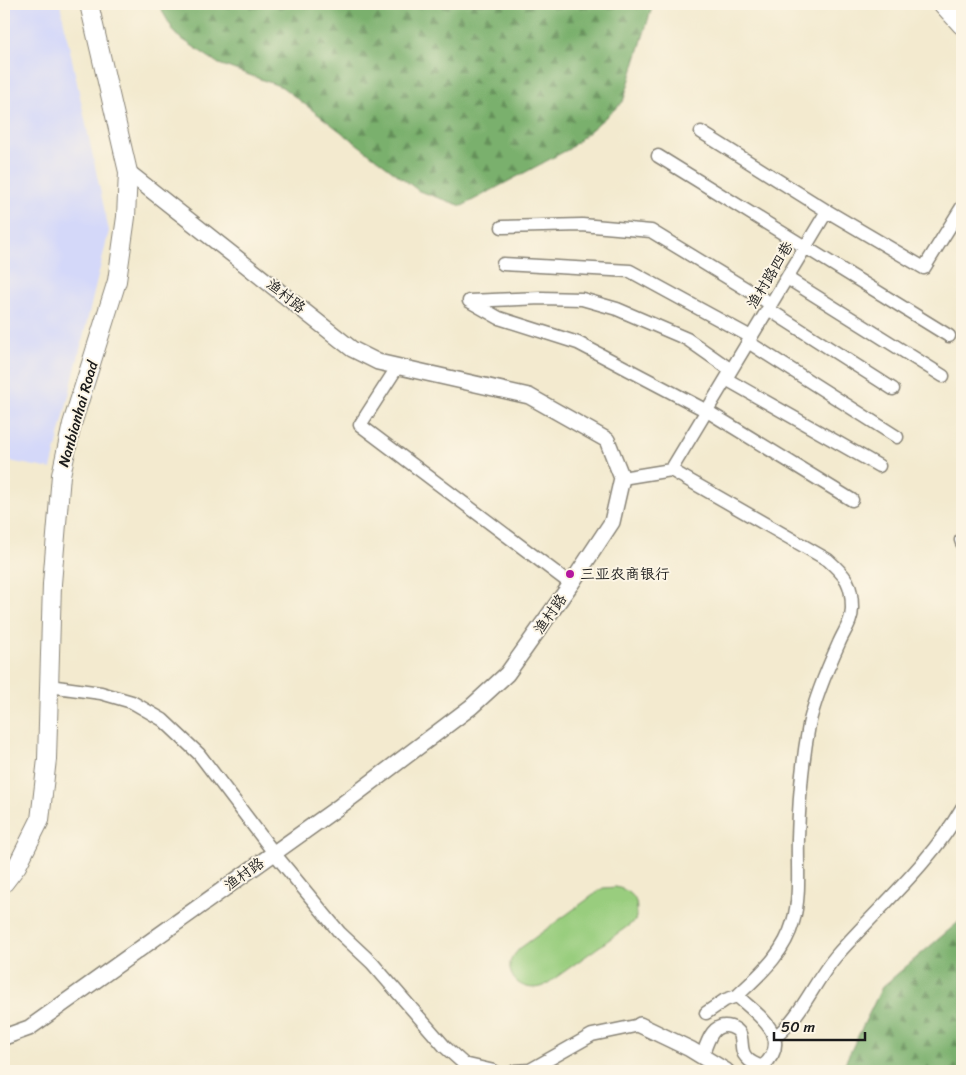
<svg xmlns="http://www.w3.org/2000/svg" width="966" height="1075" font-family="Sriracha,'LXGW WenKai TC',sans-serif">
<defs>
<pattern id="forest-firs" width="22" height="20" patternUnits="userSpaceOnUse" patternTransform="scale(1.25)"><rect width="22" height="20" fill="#7ab06d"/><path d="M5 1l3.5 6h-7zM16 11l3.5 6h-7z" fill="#638e59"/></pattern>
</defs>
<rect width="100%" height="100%" fill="#fcf5e5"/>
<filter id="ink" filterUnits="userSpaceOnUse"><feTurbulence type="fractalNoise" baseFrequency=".02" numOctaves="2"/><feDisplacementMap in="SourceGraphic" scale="10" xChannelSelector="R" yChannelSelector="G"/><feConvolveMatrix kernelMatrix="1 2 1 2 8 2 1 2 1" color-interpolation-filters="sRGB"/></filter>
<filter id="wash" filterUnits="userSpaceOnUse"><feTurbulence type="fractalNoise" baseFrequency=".0096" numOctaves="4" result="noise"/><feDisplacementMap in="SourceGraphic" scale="20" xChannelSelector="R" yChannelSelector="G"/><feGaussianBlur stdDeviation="1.12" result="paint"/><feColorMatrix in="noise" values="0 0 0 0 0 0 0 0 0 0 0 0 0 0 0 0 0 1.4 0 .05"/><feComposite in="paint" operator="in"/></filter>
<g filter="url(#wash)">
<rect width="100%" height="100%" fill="#f3eacf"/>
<!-- built -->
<path fill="#d4d8f9" d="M 4,4 L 60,4 L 109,231 L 51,469 L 4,460 Z"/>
<!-- forest -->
<path fill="url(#forest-firs)" stroke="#4b6644" d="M 158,4 L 653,4 L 623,102 L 569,149 L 462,206 L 419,191 L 282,87 L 219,64 L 176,35 Z
M 962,919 L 962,1071 L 841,1071 L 882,987 Z"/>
<!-- garden -->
<path fill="#99cd7e" stroke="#5a744d" d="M 616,887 C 635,892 640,901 635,921 L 544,986 C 528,992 508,983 510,963 C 511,958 516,953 519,949 L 603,888 Z"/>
</g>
<g filter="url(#ink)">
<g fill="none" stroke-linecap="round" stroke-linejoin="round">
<defs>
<path id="minor" d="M 701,132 L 827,211
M 658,156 L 949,336
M 502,227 L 582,225 L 651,231 L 771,304
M 503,264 L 630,271 L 751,337
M 787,278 L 943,376
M 469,301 L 499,318 L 578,343 L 707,411 L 852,500
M 469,301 L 541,298 L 582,299 L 617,309 L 687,339 L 731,370
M 768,309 L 893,389
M 748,342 L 897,437
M 398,366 L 360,425 L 571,584
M 726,379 L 879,466
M 671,470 L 828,560 C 846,576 852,583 852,608 C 852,622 844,631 839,643 C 829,665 814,702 809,725 C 802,763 799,800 798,838 C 797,865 801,896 793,922 C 784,954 760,974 737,996
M 622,478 L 671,470 L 827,211 L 924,268 L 962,207
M 961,540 L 962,543
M 49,686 L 101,693 L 132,702 L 163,720 L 199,754 L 274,853 L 340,933 L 372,963 L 445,1047 L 464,1064 L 494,1071
M 774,1038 C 802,1016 813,983 836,956 C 878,908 930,864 962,808
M 702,1057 C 707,1043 712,1021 731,1027 C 734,1028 738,1030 740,1034 C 743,1041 740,1051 746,1057 C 749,1061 757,1066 763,1066 C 794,1038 758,1015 737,996 L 725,1000 L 706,1013
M 515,1071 L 530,1070 L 592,1035 L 640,1025"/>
<path id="tertiary" d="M 640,1025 L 690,1049 L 726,1071
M 4,1037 L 29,1028 L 340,806 L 471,707 L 507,674 L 571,584 L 612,522 L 622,478 L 607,440 L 529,396 L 378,362 L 352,349 L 128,172"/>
<path id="secondary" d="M 4,883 L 17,866 L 40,820 L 47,759 L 52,584 L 61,475 L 72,424 L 117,281 L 126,217 L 128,172 L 89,4"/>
<path id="primary" d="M 943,4 L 962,25"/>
</defs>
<!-- minor casing -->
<use href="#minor" stroke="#888376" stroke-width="15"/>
<!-- tertiary casing -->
<use href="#tertiary" stroke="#888376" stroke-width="18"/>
<!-- secondary casing -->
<use href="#secondary" stroke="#888376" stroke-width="20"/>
<!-- primary casing -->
<use href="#primary" stroke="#888376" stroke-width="21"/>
<!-- minor -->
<use href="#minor" stroke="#fff" stroke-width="12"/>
<!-- tertiary -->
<use href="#tertiary" stroke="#fff" stroke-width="15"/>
<!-- secondary -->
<use href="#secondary" stroke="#fff" stroke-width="18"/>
<!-- primary -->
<use href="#primary" stroke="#fff" stroke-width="19"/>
</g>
</g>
<!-- markers -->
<circle fill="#b5179e" stroke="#fcf5e5" stroke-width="2" cx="570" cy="574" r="5"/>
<g text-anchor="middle" stroke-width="4" stroke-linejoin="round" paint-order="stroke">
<!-- street labels -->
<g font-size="15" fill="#1c1c1c" stroke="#fcf5e5">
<text transform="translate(770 275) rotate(-59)" y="5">渔村路四巷</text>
<text transform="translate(286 296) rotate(38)" y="5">渔村路</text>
<text transform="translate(78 414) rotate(-74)" y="5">Nanbianhai Road</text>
<text transform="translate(550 614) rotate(-55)" y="5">渔村路</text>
<text transform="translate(244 874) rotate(-36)" y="5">渔村路</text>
</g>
<!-- poi labels -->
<g font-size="15" fill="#1c1c1c" stroke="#fcf5e5" text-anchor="start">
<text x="580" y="579">三亚农商银行</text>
</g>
</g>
<!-- margin -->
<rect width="966" height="1075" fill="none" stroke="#fcf5e5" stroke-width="20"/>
<!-- scale -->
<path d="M774 1032v8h91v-8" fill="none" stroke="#1c1c1c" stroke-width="2.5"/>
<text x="781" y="1032" font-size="15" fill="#1c1c1c" stroke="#fcf5e5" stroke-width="4" paint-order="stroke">50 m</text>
</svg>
